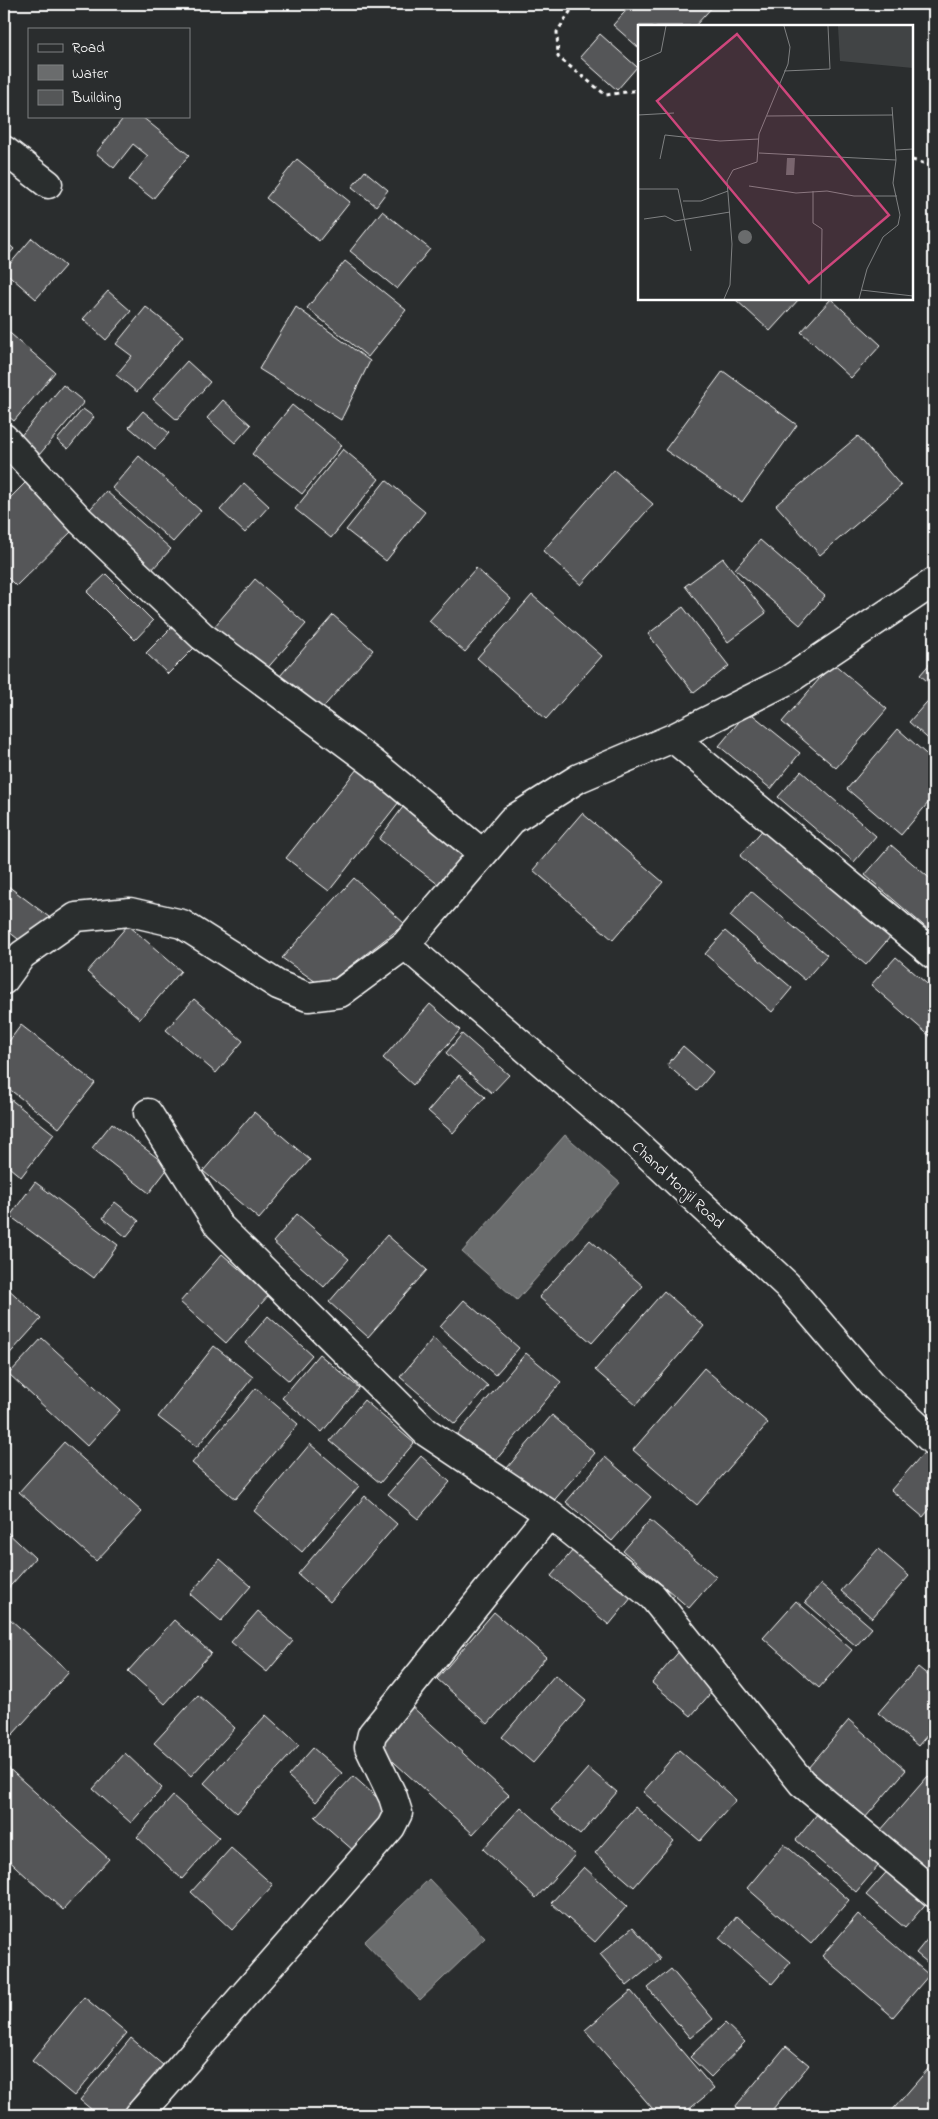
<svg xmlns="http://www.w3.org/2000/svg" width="938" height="2119" font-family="'Indie Flower',sans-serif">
<rect width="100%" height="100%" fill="#2a2d2e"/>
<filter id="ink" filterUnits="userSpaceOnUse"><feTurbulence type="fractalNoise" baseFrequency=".02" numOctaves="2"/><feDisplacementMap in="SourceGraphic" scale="10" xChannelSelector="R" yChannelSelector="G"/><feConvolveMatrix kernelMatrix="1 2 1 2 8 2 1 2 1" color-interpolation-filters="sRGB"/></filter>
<g filter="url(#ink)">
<!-- water -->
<path fill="#6a6c6d" stroke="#a6a7a7" d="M 565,1135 L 620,1183 L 517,1300 L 462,1252 Z
M 429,1879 L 485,1938 L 420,2000 L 364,1942 Z"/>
<!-- building -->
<path fill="#555758" stroke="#fff" d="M 632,4 L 715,4 L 695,26 L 639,26 L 639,48 L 613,25 Z
M 600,34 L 637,67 L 617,90 L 580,57 Z
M 125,116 L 141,116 L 189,155 L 153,199 L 129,180 L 148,156 L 133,144 L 114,168 L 96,153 Z
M 297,159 L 350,202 L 319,241 L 266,198 Z
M 365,171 L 388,190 L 376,206 L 352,187 Z
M 382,211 L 430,249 L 397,289 L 350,251 Z
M 32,238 L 65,266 L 36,299 L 4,271 Z
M 4,240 L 14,249 L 4,260 Z
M 345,261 L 406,310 L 368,357 L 307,308 Z
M 108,291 L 131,311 L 106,340 L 83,319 Z
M 735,299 L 799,299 L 770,331 Z
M 831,299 L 881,345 L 851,378 L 801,332 Z
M 146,307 L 183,336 L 137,392 L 116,375 L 132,356 L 116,344 Z
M 296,307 L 370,361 L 341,420 L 259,369 Z
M 4,328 L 55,372 L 14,421 L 4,413 Z
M 187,361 L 210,382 L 177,420 L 153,399 Z
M 723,371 L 797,425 L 742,502 L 665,450 Z
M 63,385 L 84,402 L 39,455 L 19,438 Z
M 223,400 L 251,425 L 235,443 L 207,418 Z
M 292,405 L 342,445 L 302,494 L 252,454 Z
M 83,409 L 94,417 L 68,449 L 57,440 Z
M 143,411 L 169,433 L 155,449 L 129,427 Z
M 858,436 L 901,486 L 820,555 L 776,505 Z
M 343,449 L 379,479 L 331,538 L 295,509 Z
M 139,456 L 201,511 L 173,542 L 112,488 Z
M 614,470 L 653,504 L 581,585 L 543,551 Z
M 386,480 L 425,512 L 386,561 L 346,530 Z
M 27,481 L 74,529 L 16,586 L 4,574 L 4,504 Z
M 244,483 L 269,506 L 245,533 L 220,510 Z
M 106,491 L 171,549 L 150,572 L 85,515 Z
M 760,540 L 825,596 L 800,625 L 735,569 Z
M 723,558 L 766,613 L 728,642 L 685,586 Z
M 476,568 L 511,599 L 465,652 L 429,621 Z
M 106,574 L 153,621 L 135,640 L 87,592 Z
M 255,579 L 306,624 L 264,672 L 214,627 Z
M 532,595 L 602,656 L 546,719 L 477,658 Z
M 683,607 L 729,666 L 694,693 L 648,634 Z
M 333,615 L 373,650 L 320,711 L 280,676 Z
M 175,624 L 197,645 L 168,674 L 146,653 Z
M 933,660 L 934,662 L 934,687 L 920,675 Z
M 833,663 L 887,709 L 836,768 L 782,722 Z
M 934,694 L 934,744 L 909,722 Z
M 748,711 L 800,753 L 771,789 L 719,746 Z
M 898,729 L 934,761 L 934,796 L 901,835 L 847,789 Z
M 357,769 L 399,802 L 329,891 L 286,858 Z
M 801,771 L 876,836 L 854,862 L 778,797 Z
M 406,803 L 471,853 L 443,888 L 379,839 Z
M 582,813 L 663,882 L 613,940 L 533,870 Z
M 765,827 L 891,936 L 866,965 L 740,856 Z
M 891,845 L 934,882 L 934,926 L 930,931 L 865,875 Z
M 354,878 L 405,924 L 323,987 L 282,958 Z
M 4,883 L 49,917 L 27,946 L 4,928 Z
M 751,891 L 827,955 L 805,980 L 730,916 Z
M 128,925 L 181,971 L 140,1019 L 87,972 Z
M 725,931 L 792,988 L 772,1012 L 705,954 Z
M 896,957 L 934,990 L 934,1035 L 932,1038 L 871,985 Z
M 194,999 L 243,1041 L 216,1073 L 166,1030 Z
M 430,1004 L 460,1030 L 413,1085 L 383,1058 Z
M 21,1025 L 95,1083 L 59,1128 L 4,1085 L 4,1048 Z
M 462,1034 L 509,1075 L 492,1093 L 446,1053 Z
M 683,1046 L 713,1072 L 697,1091 L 667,1065 Z
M 459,1075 L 485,1097 L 453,1133 L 428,1111 Z
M 4,1094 L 54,1134 L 21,1177 L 4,1163 Z
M 254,1112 L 310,1160 L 259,1219 L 203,1171 Z
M 112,1123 L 169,1167 L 149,1193 L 92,1148 Z
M 35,1182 L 118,1245 L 94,1278 L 10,1216 Z
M 115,1202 L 139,1221 L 126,1237 L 103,1218 Z
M 297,1214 L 349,1259 L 324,1287 L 273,1242 Z
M 387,1235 L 427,1270 L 368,1337 L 329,1302 Z
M 590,1240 L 643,1286 L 592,1343 L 539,1297 Z
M 222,1254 L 269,1295 L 226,1343 L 180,1302 Z
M 4,1285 L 41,1319 L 4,1360 Z
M 664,1291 L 704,1326 L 636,1405 L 595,1370 Z
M 464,1300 L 519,1348 L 495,1375 L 440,1327 Z
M 268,1316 L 312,1355 L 289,1381 L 245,1343 Z
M 42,1338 L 120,1410 L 87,1446 L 9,1374 Z
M 433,1338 L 488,1386 L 455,1424 L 400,1377 Z
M 214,1346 L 253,1377 L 197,1447 L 158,1417 Z
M 526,1353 L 561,1382 L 491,1466 L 456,1436 Z
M 319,1354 L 359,1388 L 322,1432 L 282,1398 Z
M 704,1368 L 768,1423 L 697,1505 L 633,1450 Z
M 4,1387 L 9,1391 L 4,1397 Z
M 256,1388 L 298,1424 L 235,1499 L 192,1463 Z
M 364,1400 L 414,1443 L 380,1483 L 330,1441 Z
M 552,1415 L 595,1453 L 550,1505 L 507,1468 Z
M 64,1442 L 142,1512 L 96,1561 L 19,1492 Z
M 310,1444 L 359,1486 L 302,1552 L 254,1511 Z
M 928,1448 L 934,1453 L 934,1504 L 923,1517 L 891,1490 Z
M 421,1456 L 450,1482 L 418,1519 L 388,1494 Z
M 605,1457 L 651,1497 L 612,1541 L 566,1502 Z
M 365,1496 L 397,1524 L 330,1602 L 298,1574 Z
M 650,1520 L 716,1577 L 689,1608 L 623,1551 Z
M 4,1529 L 35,1558 L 4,1593 Z
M 579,1543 L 636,1592 L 609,1625 L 551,1576 Z
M 878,1549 L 909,1576 L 872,1618 L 841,1591 Z
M 220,1559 L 251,1586 L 221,1621 L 190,1594 Z
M 821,1584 L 872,1628 L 856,1646 L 805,1602 Z
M 796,1601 L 852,1650 L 819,1688 L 763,1638 Z
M 258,1611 L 293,1641 L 267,1672 L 231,1642 Z
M 494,1612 L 546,1657 L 488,1724 L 437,1679 Z
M 10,1619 L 69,1672 L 4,1744 L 4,1626 Z
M 174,1620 L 211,1653 L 165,1704 L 128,1671 Z
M 682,1648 L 721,1681 L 691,1716 L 652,1683 Z
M 918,1667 L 934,1680 L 934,1727 L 918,1746 L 878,1713 Z
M 555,1675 L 586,1701 L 533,1763 L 502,1737 Z
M 198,1695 L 235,1728 L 191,1776 L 154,1743 Z
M 409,1704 L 509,1795 L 473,1834 L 373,1743 Z
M 266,1715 L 299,1745 L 237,1813 L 204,1783 Z
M 849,1720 L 906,1770 L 865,1818 L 808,1768 Z
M 313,1748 L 342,1773 L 316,1802 L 288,1776 Z
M 679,1750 L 736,1800 L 700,1841 L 643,1792 Z
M 125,1753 L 162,1788 L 131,1823 L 93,1789 Z
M 4,1764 L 109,1859 L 63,1910 L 4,1856 Z
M 588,1768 L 617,1792 L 580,1835 L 551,1810 Z
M 353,1776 L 391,1810 L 354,1851 L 315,1817 Z
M 928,1776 L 934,1782 L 934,1857 L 924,1869 L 880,1831 Z
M 173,1796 L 219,1837 L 182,1879 L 137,1837 Z
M 521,1807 L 575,1855 L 536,1898 L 483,1849 Z
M 635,1807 L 674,1841 L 634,1887 L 595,1853 Z
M 818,1813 L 879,1865 L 856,1892 L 796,1840 Z
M 784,1844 L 849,1900 L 811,1944 L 747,1888 Z
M 231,1848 L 273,1885 L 232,1930 L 191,1892 Z
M 584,1867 L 627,1906 L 595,1942 L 551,1903 Z
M 891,1867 L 929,1900 L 905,1928 L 866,1895 Z
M 858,1914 L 929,1975 L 893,2017 L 822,1956 Z
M 737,1916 L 791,1962 L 772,1984 L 719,1938 Z
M 633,1927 L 660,1959 L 627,1986 L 600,1954 Z
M 934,1931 L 934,1968 L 916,1953 Z
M 671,1969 L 713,2019 L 690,2038 L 648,1988 Z
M 631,1991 L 714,2089 L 682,2115 L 658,2115 L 585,2030 Z
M 84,1997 L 127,2033 L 74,2096 L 32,2061 Z
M 725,2023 L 745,2042 L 711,2077 L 690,2057 Z
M 131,2038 L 170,2071 L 133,2115 L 98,2115 L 80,2100 Z
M 786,2046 L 809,2065 L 768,2115 L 745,2115 L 735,2107 Z
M 934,2062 L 934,2115 L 893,2115 L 890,2113 Z
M 65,2108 L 74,2115 L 59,2115 Z"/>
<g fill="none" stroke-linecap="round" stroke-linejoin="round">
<defs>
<path id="minor" d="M 4,150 L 48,184
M 4,438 L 81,521 L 202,636 L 373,763 L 482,853
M 673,738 L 934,955
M 405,945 L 629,1137 L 787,1285 L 872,1384 L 934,1442
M 4,980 L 22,955 L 76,917 L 130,912 L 182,924 L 278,985 L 308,997 L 340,993 L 405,945 L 512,820 L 579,778 L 673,738 L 788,680 L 934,582
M 148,1113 L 219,1226 L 426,1432 L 549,1514 L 653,1597 L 802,1783 L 934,1893
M 139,2115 L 391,1827 L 398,1813 L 393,1797 L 369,1747 L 372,1734 L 549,1514"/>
</defs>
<!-- minor casing -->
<use href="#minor" stroke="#fff" stroke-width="31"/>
<!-- path -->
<path stroke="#fff" stroke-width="3" stroke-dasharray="4 4" stroke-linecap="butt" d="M 575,4 L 557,32 L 558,57 L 606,95 L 639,90
M 912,160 L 934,166"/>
<!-- minor -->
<use href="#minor" stroke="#2a2d2e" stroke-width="28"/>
</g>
</g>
<g text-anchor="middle" stroke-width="4.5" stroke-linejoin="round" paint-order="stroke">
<!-- street labels -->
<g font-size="16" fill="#fff" stroke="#2a2d2e">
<text transform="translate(679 1184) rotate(43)" y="6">Chand Monjil Road</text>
</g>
</g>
<!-- overview -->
<g transform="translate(638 25)">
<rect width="275" height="275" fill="#2a2d2e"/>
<path d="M 200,1 L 275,1 L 275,43 L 202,36 Z" fill="#414445"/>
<path d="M 149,133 L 157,133 L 156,150 L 148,150 ZM100 212a7 7 0 1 1 14 0a7 7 0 1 1-14 0Z" fill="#6a6c6d"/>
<path fill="none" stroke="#7f8182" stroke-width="1" d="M 0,37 L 23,27 L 28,1M 146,46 L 192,44 L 190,1M 0,90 L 36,88M 129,91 L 255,90M 258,125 L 275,124M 121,128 L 258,135M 22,134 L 27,110 L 82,116 L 121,114M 111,161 L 158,168 L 189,166 L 216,171 L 259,171M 0,164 L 40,164 L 53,226M 175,166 L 175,198 L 184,204 L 183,274M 45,176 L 63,176 L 90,166M 6,194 L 27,191 L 37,196 L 92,187M 223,265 L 275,271M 86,274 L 92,260 L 94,219 L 89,156 L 95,145 L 119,137 L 121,109 L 150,39 L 152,22 L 146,1M 221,274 L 229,244 L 245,212 L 260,200 L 262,190 L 255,158 L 258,135 L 254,82"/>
<path fill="#ce467c" fill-opacity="0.15" stroke="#ce467c" stroke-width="2.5" d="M 99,9 L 251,190 L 171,258 L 19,76 Z"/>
<rect width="275" height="275" fill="none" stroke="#fff" stroke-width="2.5"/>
</g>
<!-- margin -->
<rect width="938" height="2119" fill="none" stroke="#2a2d2e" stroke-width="20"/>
<rect x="10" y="10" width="918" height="2099" fill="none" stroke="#fff" stroke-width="2" filter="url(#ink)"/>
<!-- legend -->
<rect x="28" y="28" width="162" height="90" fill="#2a2d2e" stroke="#7f8182"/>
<rect x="38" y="44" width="25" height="8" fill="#2a2d2e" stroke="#7f8182"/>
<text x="72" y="52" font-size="15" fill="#ffffff">Road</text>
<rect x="38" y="65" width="25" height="15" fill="#6a6c6d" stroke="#7f8182"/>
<text x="72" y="78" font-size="15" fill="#ffffff">Water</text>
<rect x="38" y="90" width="25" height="15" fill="#555758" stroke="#7f8182"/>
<text x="72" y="102" font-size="15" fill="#ffffff">Building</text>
</svg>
